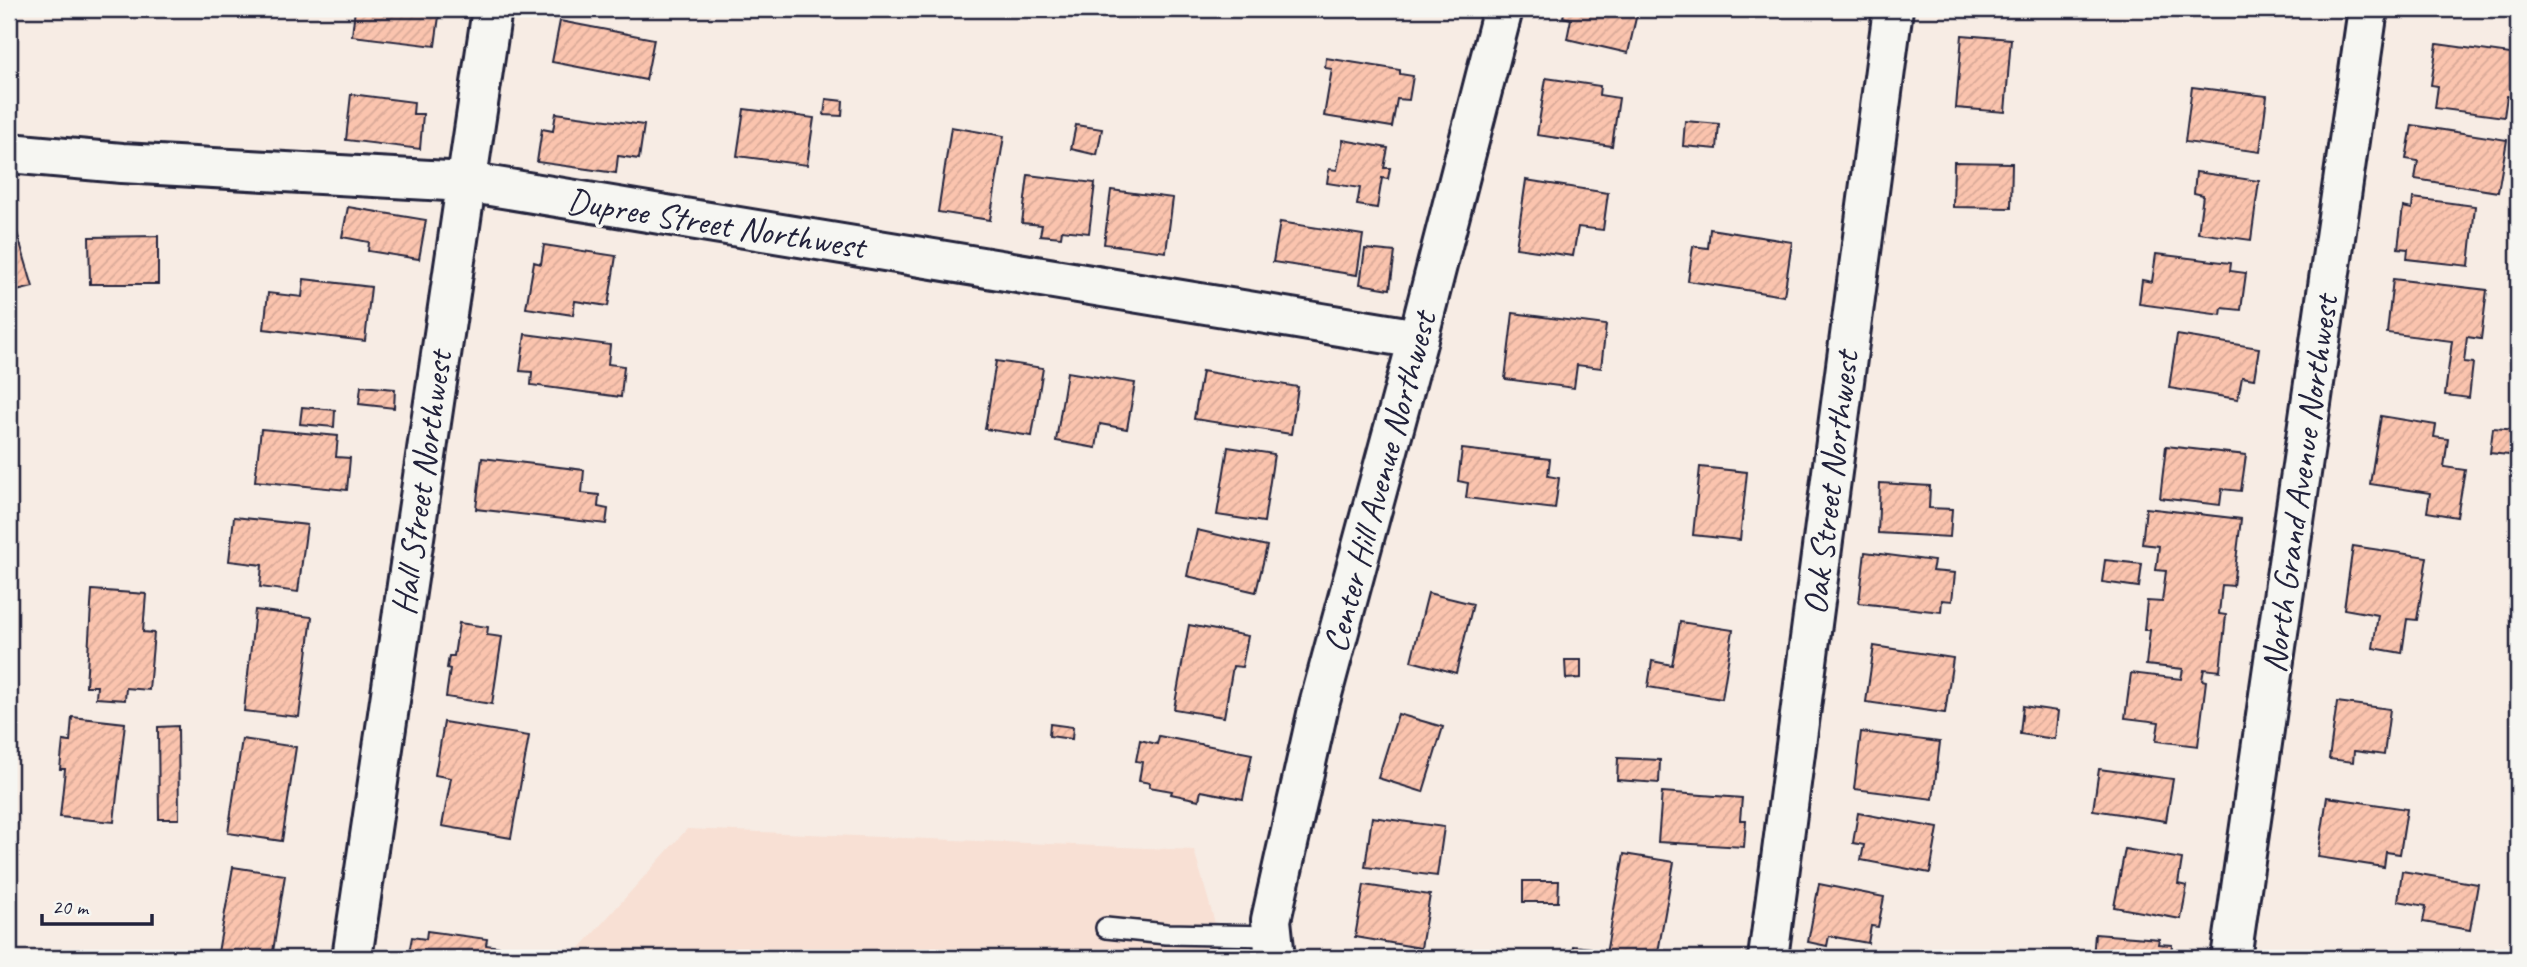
<svg xmlns="http://www.w3.org/2000/svg" width="2527" height="967" font-family="Caveat,sans-serif">
<defs>
<pattern id="building-hatch" width="6" height="6" patternUnits="userSpaceOnUse" patternTransform="scale(1.75)"><rect width="6" height="6" fill="#fbc4ae"/><path d="M-1 1l2-2M0 6l6-6M5 7l2-2" fill="none" stroke="#d7a897"/></pattern>
</defs>
<rect width="100%" height="100%" fill="#f7ece4"/>
<filter id="ink" filterUnits="userSpaceOnUse"><feTurbulence type="fractalNoise" baseFrequency=".0143" numOctaves="2"/><feDisplacementMap in="SourceGraphic" scale="14" xChannelSelector="R" yChannelSelector="G"/><feConvolveMatrix kernelMatrix="1 2 1 2 8 2 1 2 1" color-interpolation-filters="sRGB"/></filter>
<g filter="url(#ink)">
<!-- built -->
<path fill="#f8e0d4" d="M 687,829 L 1194,850 L 1225,958 L 571,958 Z"/>
<!-- building -->
<path fill="url(#building-hatch)" stroke="#22223b" stroke-width="2" d="M 355,9 L 440,9 L 435,46 L 352,36 Z
M 1565,9 L 1638,9 L 1628,53 L 1567,39 L 1571,19 L 1563,17 Z
M 2182,9 L 2275,9 L 2274,19 Z
M 560,21 L 654,39 L 646,80 L 552,62 Z
M 1962,35 L 2011,39 L 2005,112 L 1956,108 Z
M 2437,44 L 2518,55 L 2518,97 L 2507,96 L 2504,117 L 2435,108 L 2438,86 L 2431,85 Z
M 1326,58 L 1400,70 L 1400,74 L 1413,76 L 1409,100 L 1397,99 L 1392,127 L 1324,116 L 1332,69 L 1325,68 Z
M 1546,78 L 1600,86 L 1599,95 L 1619,98 L 1612,146 L 1537,135 Z
M 2192,87 L 2267,96 L 2260,152 L 2185,142 Z
M 351,94 L 414,102 L 413,114 L 423,114 L 420,149 L 346,140 Z
M 826,99 L 843,101 L 842,116 L 824,115 Z
M 744,109 L 814,118 L 807,165 L 737,156 Z
M 556,113 L 644,125 L 639,159 L 618,156 L 616,173 L 537,162 L 542,129 L 553,131 Z
M 1685,121 L 1719,124 L 1717,149 L 1683,146 Z
M 1076,125 L 1102,129 L 1097,155 L 1071,149 Z
M 2412,125 L 2507,140 L 2498,192 L 2415,179 L 2418,161 L 2406,159 Z
M 951,127 L 1004,136 L 990,220 L 938,212 Z
M 1343,140 L 1388,148 L 1384,168 L 1390,168 L 1388,179 L 1382,178 L 1377,208 L 1357,205 L 1360,188 L 1327,183 L 1329,169 L 1337,170 Z
M 1954,162 L 2012,163 L 2011,208 L 1953,207 Z
M 2196,172 L 2259,181 L 2251,240 L 2198,233 L 2203,195 L 2194,193 Z
M 1028,175 L 1095,183 L 1089,233 L 1062,230 L 1061,237 L 1040,235 L 1042,225 L 1022,223 Z
M 1526,180 L 1608,193 L 1603,230 L 1578,227 L 1573,256 L 1516,248 Z
M 1111,190 L 1173,198 L 1166,252 L 1104,244 Z
M 2413,198 L 2475,206 L 2469,266 L 2407,259 L 2408,249 L 2398,248 L 2403,207 L 2412,209 Z
M 348,207 L 426,220 L 419,259 L 368,251 L 369,242 L 342,237 Z
M 13,219 L 33,287 L 9,293 L 9,220 Z
M 1280,222 L 1363,235 L 1357,275 L 1273,262 Z
M 1710,229 L 1792,242 L 1784,296 L 1688,281 L 1693,246 L 1708,248 Z
M 158,236 L 158,284 L 90,284 L 89,237 Z
M 544,245 L 616,256 L 608,306 L 575,301 L 573,315 L 526,308 L 534,262 L 541,264 Z
M 1365,249 L 1395,252 L 1390,289 L 1360,284 Z
M 2156,254 L 2231,263 L 2230,271 L 2246,273 L 2241,310 L 2222,308 L 2221,315 L 2139,304 L 2142,280 L 2152,282 Z
M 304,279 L 371,287 L 365,341 L 264,329 L 268,293 L 302,297 Z
M 2393,279 L 2487,290 L 2481,339 L 2467,337 L 2464,362 L 2473,363 L 2469,398 L 2445,395 L 2452,341 L 2387,333 Z
M 1513,313 L 1606,325 L 1601,368 L 1577,365 L 1574,388 L 1505,379 Z
M 525,334 L 610,345 L 608,364 L 624,366 L 621,397 L 531,385 L 532,372 L 520,371 Z
M 2177,335 L 2259,348 L 2254,379 L 2242,377 L 2238,399 L 2169,388 Z
M 996,361 L 1043,368 L 1032,436 L 985,429 Z
M 1202,371 L 1298,387 L 1291,434 L 1194,419 Z
M 1067,372 L 1135,383 L 1127,429 L 1100,424 L 1096,448 L 1056,441 Z
M 361,386 L 395,389 L 394,408 L 359,404 Z
M 302,407 L 335,410 L 334,427 L 300,424 Z
M 2381,416 L 2436,425 L 2434,437 L 2448,439 L 2444,467 L 2465,470 L 2457,517 L 2427,512 L 2430,493 L 2370,484 Z
M 2493,428 L 2518,430 L 2518,456 L 2490,453 Z
M 261,429 L 338,436 L 336,457 L 350,458 L 347,490 L 255,481 Z
M 2166,446 L 2246,455 L 2241,491 L 2222,489 L 2220,505 L 2160,498 Z
M 1228,447 L 1274,454 L 1264,522 L 1217,515 Z
M 1462,449 L 1550,459 L 1548,476 L 1559,478 L 1555,509 L 1466,498 L 1468,483 L 1458,481 Z
M 482,458 L 584,470 L 582,493 L 599,495 L 598,507 L 608,509 L 606,524 L 476,509 Z
M 1700,467 L 1747,472 L 1740,540 L 1693,535 Z
M 1880,483 L 1930,486 L 1929,508 L 1952,509 L 1950,537 L 1878,533 Z
M 2146,508 L 2241,519 L 2233,586 L 2222,585 L 2219,614 L 2226,615 L 2220,671 L 2204,669 L 2202,680 L 2206,681 L 2198,746 L 2156,741 L 2159,722 L 2125,718 L 2131,673 L 2181,679 L 2183,669 L 2146,665 L 2150,630 L 2144,630 L 2147,601 L 2162,602 L 2166,571 L 2156,570 L 2159,546 L 2142,544 Z
M 234,517 L 307,525 L 298,592 L 260,587 L 262,565 L 229,561 Z
M 1197,530 L 1267,546 L 1256,592 L 1187,576 Z
M 2353,546 L 2427,557 L 2417,620 L 2407,619 L 2402,653 L 2373,648 L 2378,615 L 2344,609 Z
M 1865,552 L 1934,561 L 1932,571 L 1955,573 L 1952,601 L 1942,600 L 1941,612 L 1859,603 Z
M 2105,560 L 2142,564 L 2139,587 L 2102,582 Z
M 92,590 L 146,594 L 143,632 L 154,633 L 149,690 L 126,688 L 125,700 L 96,698 L 97,686 L 86,686 Z
M 1428,593 L 1473,604 L 1456,673 L 1411,661 Z
M 255,610 L 312,617 L 299,717 L 244,711 Z
M 1680,622 L 1733,630 L 1722,699 L 1648,687 L 1652,661 L 1672,665 Z
M 459,623 L 488,627 L 487,635 L 502,637 L 492,704 L 446,697 L 450,669 L 447,668 L 449,656 L 454,656 Z
M 1189,625 L 1248,636 L 1242,667 L 1233,666 L 1224,717 L 1174,709 Z
M 1874,646 L 1953,658 L 1945,713 L 1866,702 Z
M 1565,660 L 1581,660 L 1581,678 L 1566,679 Z
M 2337,702 L 2390,709 L 2384,755 L 2354,751 L 2353,762 L 2329,759 Z
M 2023,706 L 2058,711 L 2055,739 L 2020,734 Z
M 1398,714 L 1443,727 L 1423,792 L 1378,778 Z
M 72,717 L 125,723 L 114,822 L 60,817 L 65,769 L 60,769 L 63,741 L 70,742 Z
M 444,722 L 529,736 L 511,838 L 442,826 L 451,778 L 435,775 Z
M 1050,724 L 1073,727 L 1072,739 L 1049,736 Z
M 178,726 L 179,819 L 159,819 L 158,727 Z
M 1861,732 L 1940,742 L 1933,799 L 1854,789 Z
M 1159,736 L 1252,754 L 1243,799 L 1201,791 L 1199,800 L 1171,794 L 1172,791 L 1149,787 L 1150,783 L 1139,781 L 1142,762 L 1136,761 L 1140,740 L 1157,744 Z
M 242,739 L 296,747 L 282,841 L 228,833 Z
M 1618,758 L 1660,760 L 1659,783 L 1617,780 Z
M 2099,769 L 2173,779 L 2166,821 L 2093,810 Z
M 1662,792 L 1742,798 L 1740,820 L 1746,820 L 1744,847 L 1658,842 Z
M 2327,797 L 2407,809 L 2400,854 L 2386,852 L 2384,867 L 2318,857 Z
M 1858,813 L 1938,828 L 1930,873 L 1861,860 L 1864,845 L 1853,843 Z
M 1372,817 L 1444,827 L 1437,876 L 1365,867 Z
M 2125,849 L 2182,859 L 2178,884 L 2187,886 L 2181,919 L 2114,907 Z
M 1624,854 L 1674,862 L 1657,958 L 1630,958 L 1606,954 Z
M 233,867 L 285,875 L 272,958 L 217,958 Z
M 2402,871 L 2478,884 L 2470,930 L 2423,922 L 2426,906 L 2398,901 Z
M 1523,881 L 1559,881 L 1558,902 L 1523,902 Z
M 1819,884 L 1884,897 L 1878,927 L 1871,926 L 1868,943 L 1829,936 L 1827,946 L 1808,942 Z
M 1364,885 L 1430,895 L 1421,948 L 1355,937 Z
M 427,931 L 487,939 L 486,945 L 507,948 L 505,958 L 408,958 L 412,937 L 426,939 Z
M 2095,934 L 2159,939 L 2158,944 L 2172,945 L 2171,958 L 2093,958 Z
M 1573,946 L 1591,948 L 1590,958 L 1572,958 Z"/>
<g fill="none" stroke-linecap="round" stroke-linejoin="round">
<defs>
<path id="service" d="M 1106,928 L 1166,934 L 1273,936"/>
<path id="minor" d="M 9,153 L 122,163 L 466,182 L 1418,339
M 352,958 L 492,9
M 1275,958 L 1271,920 L 1319,705 L 1418,339 L 1503,9
M 1768,958 L 1893,9
M 2231,958 L 2368,9"/>
</defs>
<!-- service casing -->
<use href="#service" stroke="#22223b" stroke-width="24"/>
<!-- minor casing -->
<use href="#minor" stroke="#22223b" stroke-width="44"/>
<!-- service -->
<use href="#service" stroke="#f6f6f2" stroke-width="19"/>
<!-- minor -->
<use href="#minor" stroke="#f6f6f2" stroke-width="38"/>
</g>
</g>
<g text-anchor="middle" stroke-width="7" stroke-linejoin="round" paint-order="stroke">
<!-- street labels -->
<g font-size="35" fill="#22223b" stroke="#f6f6f2">
<text transform="translate(716 223) rotate(9)" y="12">Dupree Street Northwest</text>
<text transform="translate(1379 482) rotate(-75)" y="12">Center Hill Avenue Northwest</text>
<text transform="translate(421 483) rotate(-82)" y="12">Hall Street Northwest</text>
<text transform="translate(1830 483) rotate(-83)" y="12">Oak Street Northwest</text>
<text transform="translate(2299 484) rotate(-82)" y="12">North Grand Avenue Northwest</text>
</g>
</g>
<!-- margin -->
<rect width="2527" height="967" fill="none" stroke="#f6f6f2" stroke-width="35"/>
<rect x="18" y="18" width="2492" height="932" fill="none" stroke="#22223b" stroke-width="2.5" filter="url(#ink)"/>
<!-- scale -->
<path d="M42 914v10h110v-10" fill="none" stroke="#22223b" stroke-width="3.5"/>
<text x="52" y="914" font-size="21" fill="#22223b" stroke="#f6f6f2" stroke-width="5" paint-order="stroke">20 m</text>
</svg>
